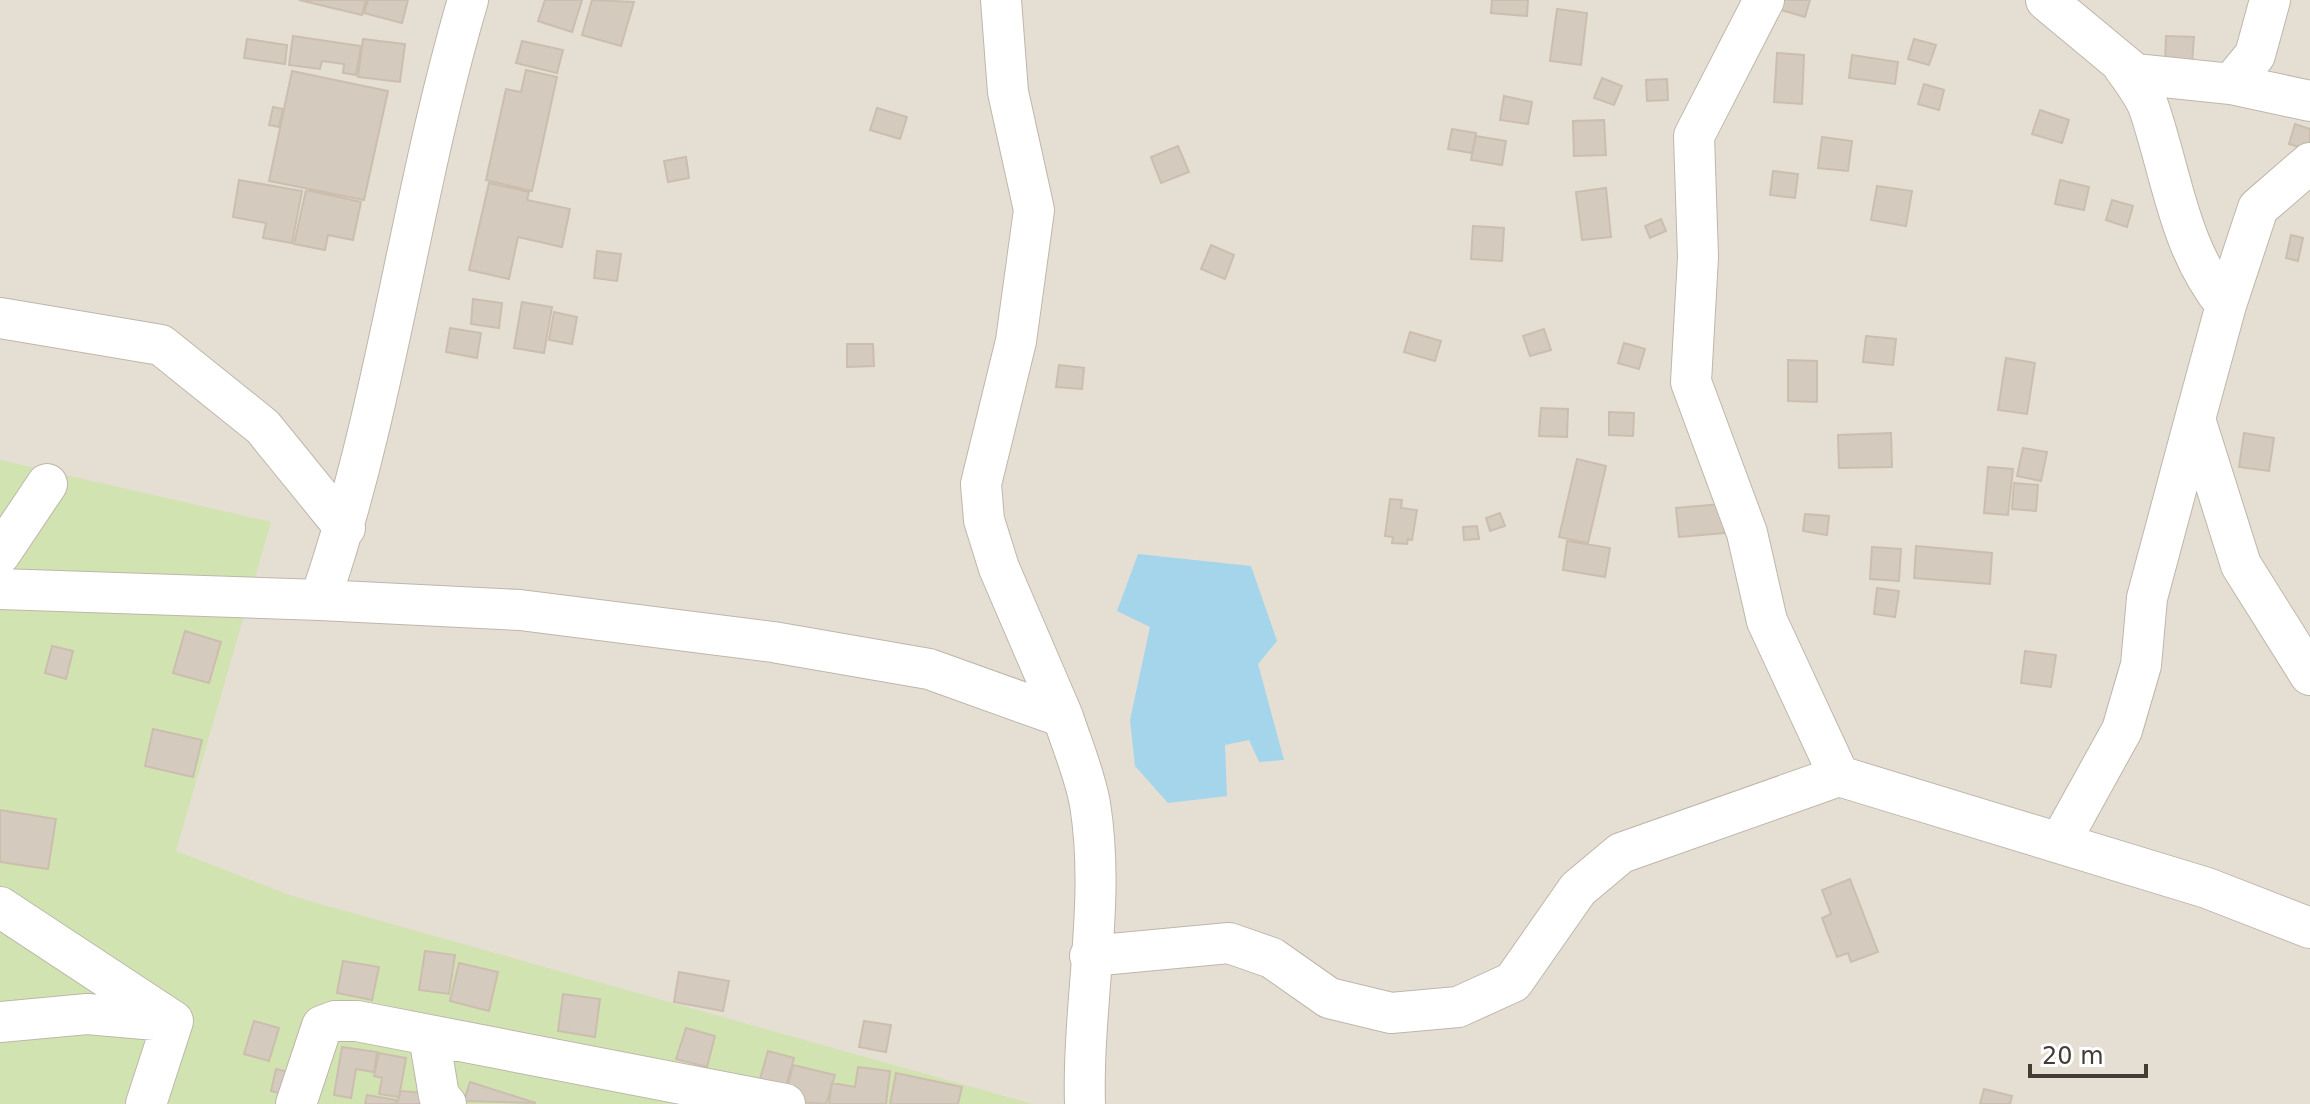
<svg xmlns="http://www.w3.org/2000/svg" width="2310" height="1104" font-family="'DejaVu Sans',sans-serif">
<rect width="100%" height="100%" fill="#f1ece5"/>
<!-- residential -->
<path fill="#e5ded3" d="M 0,0 L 2310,0 L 2310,1104 L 212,1104 L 164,862 L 0,470 Z"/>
<!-- green -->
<path fill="#d1e3b0" d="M 0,460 L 271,522 L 176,851 L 292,896 L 1032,1104 L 0,1104 Z"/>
<!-- water -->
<path fill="#a4d5eb" d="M 1138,554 L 1251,566 L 1277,641 L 1258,664 L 1284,760 L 1259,762 L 1249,740 L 1225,745 L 1227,796 L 1168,803 L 1135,766 L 1130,720 L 1150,627 L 1117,611 Z"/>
<!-- building -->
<path fill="#d5cabe" stroke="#ccbeaf" stroke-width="2" d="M 299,0 L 366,0 L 362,15 Z
M 368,0 L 408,0 L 402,23 L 364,13 Z
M 545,0 L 582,0 L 572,32 L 538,21 Z
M 592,0 L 634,2 L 621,46 L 582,35 Z
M 1492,0 L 1528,0 L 1527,16 L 1491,13 Z
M 1784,0 L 1810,0 L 1805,17 L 1781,10 Z
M 1557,9 L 1587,13 L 1581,65 L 1550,61 Z
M 293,36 L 361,46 L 356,75 L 343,73 L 344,64 L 322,61 L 320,69 L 289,65 Z
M 2166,36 L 2194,37 L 2192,63 L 2165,62 Z
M 247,39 L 287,45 L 285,64 L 244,58 Z
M 363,39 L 405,44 L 400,82 L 358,77 Z
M 1914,39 L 1936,45 L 1929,65 L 1908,59 Z
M 522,41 L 563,50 L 557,73 L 516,63 Z
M 1777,53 L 1804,55 L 1802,104 L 1774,102 Z
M 1852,55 L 1898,62 L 1895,84 L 1849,78 Z
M 526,70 L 557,77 L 532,191 L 486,180 L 506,89 L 521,92 Z
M 292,71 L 388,91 L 364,200 L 269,181 Z
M 1602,78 L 1622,86 L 1614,105 L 1594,98 Z
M 1667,79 L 1668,100 L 1647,101 L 1646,80 Z
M 1924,84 L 1944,90 L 1939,110 L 1918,104 Z
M 1504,96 L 1532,102 L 1528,124 L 1500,120 Z
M 273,107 L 283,109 L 279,127 L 269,125 Z
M 877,108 L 907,117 L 900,139 L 870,130 Z
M 2040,110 L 2069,120 L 2062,143 L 2032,134 Z
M 1604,120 L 1606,155 L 1574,156 L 1573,121 Z
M 2295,124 L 2310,129 L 2310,150 L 2289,144 Z
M 1452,129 L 1476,133 L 1472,153 L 1448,149 Z
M 1476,136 L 1506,141 L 1502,165 L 1471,160 Z
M 1822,137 L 1852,141 L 1848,171 L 1818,168 Z
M 1178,146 L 1189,172 L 1161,183 L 1151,157 Z
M 686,157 L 689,178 L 668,182 L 664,161 Z
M 1773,171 L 1798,174 L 1795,198 L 1770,195 Z
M 239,180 L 302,191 L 292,243 L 263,238 L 266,223 L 233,217 Z
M 2060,180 L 2089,187 L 2084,210 L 2055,204 Z
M 489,183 L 529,192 L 527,200 L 570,209 L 562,247 L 518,237 L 509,279 L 469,270 Z
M 1877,186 L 1912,191 L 1906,226 L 1871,220 Z
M 1606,188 L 1611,237 L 1582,240 L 1576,192 Z
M 306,190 L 361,202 L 353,240 L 328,235 L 325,250 L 294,244 Z
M 2112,200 L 2133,206 L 2127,227 L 2106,220 Z
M 1661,219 L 1666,231 L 1650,238 L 1645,226 Z
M 1473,226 L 1504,228 L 1502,261 L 1471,259 Z
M 2291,235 L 2303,238 L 2298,261 L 2286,258 Z
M 1211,245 L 1234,255 L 1225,279 L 1201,269 Z
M 597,251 L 621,254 L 617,281 L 594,278 Z
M 473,299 L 502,303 L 499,328 L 471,324 Z
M 522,302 L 552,307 L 544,353 L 514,348 Z
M 554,312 L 577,317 L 572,344 L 549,340 Z
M 450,328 L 481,333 L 477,358 L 446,352 Z
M 1544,329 L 1551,350 L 1530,356 L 1523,336 Z
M 1410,332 L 1441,341 L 1435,361 L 1404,352 Z
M 1866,336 L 1896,339 L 1893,365 L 1863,362 Z
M 1624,343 L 1645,349 L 1639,369 L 1618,363 Z
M 847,344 L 873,344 L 874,366 L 847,367 Z
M 2006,358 L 2035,363 L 2027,414 L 1998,410 Z
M 1788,360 L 1817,361 L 1817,402 L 1788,401 Z
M 1059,365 L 1084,368 L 1082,389 L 1056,387 Z
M 1541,408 L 1568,409 L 1567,437 L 1539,436 Z
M 1609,412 L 1634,413 L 1633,436 L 1609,435 Z
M 1891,433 L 1892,467 L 1839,468 L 1838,435 Z
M 2244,433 L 2274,438 L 2269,471 L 2239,467 Z
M 2023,448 L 2047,452 L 2041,481 L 2017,476 Z
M 1577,459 L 1606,466 L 1588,543 L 1559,537 Z
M 1988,467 L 2013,469 L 2008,515 L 1984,513 Z
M 2014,483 L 2038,485 L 2036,511 L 2012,509 Z
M 1390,499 L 1402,500 L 1401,508 L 1417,510 L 1412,540 L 1408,539 L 1407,544 L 1392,543 L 1393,537 L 1385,536 Z
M 1721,504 L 1724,533 L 1679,537 L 1676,508 Z
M 1500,513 L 1505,526 L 1490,531 L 1486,518 Z
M 1805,514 L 1829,516 L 1827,535 L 1803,531 Z
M 1477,526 L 1479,539 L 1464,540 L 1463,527 Z
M 1567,541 L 1610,548 L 1605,577 L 1563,570 Z
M 1916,546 L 1992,553 L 1990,584 L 1914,578 Z
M 1872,547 L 1901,549 L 1899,581 L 1870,579 Z
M 1877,588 L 1899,591 L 1895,617 L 1874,614 Z
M 185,631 L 221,642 L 209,683 L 173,673 Z
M 52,646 L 73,651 L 66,679 L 45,673 Z
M 2025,651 L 2056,655 L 2051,687 L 2021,683 Z
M 153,729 L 202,740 L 193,777 L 145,766 Z
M 0,810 L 56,819 L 48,869 L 0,862 Z
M 1850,879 L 1878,952 L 1851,962 L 1848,953 L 1837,957 L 1822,918 L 1831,914 L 1822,890 Z
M 425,951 L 455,955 L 449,994 L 419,990 Z
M 343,961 L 379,967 L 372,1000 L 337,993 Z
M 459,963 L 498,972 L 489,1011 L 450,1001 Z
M 679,972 L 729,981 L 723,1011 L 674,1002 Z
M 563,994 L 600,999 L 595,1037 L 558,1031 Z
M 254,1021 L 279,1028 L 269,1061 L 244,1054 Z
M 864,1021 L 891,1025 L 886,1052 L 859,1047 Z
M 686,1028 L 715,1036 L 707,1067 L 676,1059 Z
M 342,1047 L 377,1052 L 374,1072 L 356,1069 L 351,1098 L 334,1095 Z
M 768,1051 L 794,1058 L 786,1086 L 760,1079 Z
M 379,1053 L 406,1058 L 399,1097 L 379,1094 L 382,1078 L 374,1076 Z
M 793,1065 L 835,1075 L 826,1104 L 784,1101 Z
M 858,1067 L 890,1071 L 886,1104 L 829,1104 L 832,1083 L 855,1087 Z
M 276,1069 L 296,1074 L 292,1096 L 271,1091 Z
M 896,1073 L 962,1087 L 958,1104 L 890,1104 Z
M 470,1082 L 536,1103 L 464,1101 Z
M 1984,1089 L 2012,1096 L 2010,1104 L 1980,1104 Z
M 401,1091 L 423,1093 L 422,1104 L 397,1104 Z
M 367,1095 L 396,1100 L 395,1104 L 365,1104 Z"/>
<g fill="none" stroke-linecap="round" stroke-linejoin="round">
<defs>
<path id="street" d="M 1001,0 L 1008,92 L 1034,210 L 1016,341 L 981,484 L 984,520 L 999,568 L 1063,717
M 1764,0 L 1694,136 L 1698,257 L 1691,382 L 1747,533 L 1767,621 L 1839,776
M 2046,0 L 2135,74 L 2231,84 L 2310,101
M 2123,66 C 2132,79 2144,94 2149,108 C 2172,176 2179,248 2226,305
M 2231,84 L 2255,55 L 2270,0
M 2310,163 L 2258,208 L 2226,305 L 2195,419 L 2241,565 L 2310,675
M 0,318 L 161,345 L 263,427 L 345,528
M 0,554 L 47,484
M 0,589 L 320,600 C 387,406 410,197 468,0
M 320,600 L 520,610 L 773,642 L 929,669 L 1063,717 C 1072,745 1085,775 1090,804 C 1106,902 1082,1005 1085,1104
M 2064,835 L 2122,730 L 2141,665 L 2147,598 L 2195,419
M 0,907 L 173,1021 L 146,1104
M 1090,956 L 1229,943 L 1272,958 L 1329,998 L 1391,1013 L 1458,1007 L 1513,982 L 1578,889 L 1621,853 L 1839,776 L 2207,888 L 2310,928
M 0,1022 L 87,1014 L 167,1021
M 429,1036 L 439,1096 L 446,1104
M 296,1104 L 322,1026 L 335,1021 L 357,1021 L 785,1104"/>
</defs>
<!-- street casing -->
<use href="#street" stroke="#bfb6ab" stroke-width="42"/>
<!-- street -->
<use href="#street" stroke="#fff" stroke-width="40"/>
</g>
<!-- scale -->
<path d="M2030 1064v12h116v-12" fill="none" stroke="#433c35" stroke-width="4"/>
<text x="2042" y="1064" font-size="24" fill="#433c35" stroke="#ffffff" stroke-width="6" paint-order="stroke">20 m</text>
</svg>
